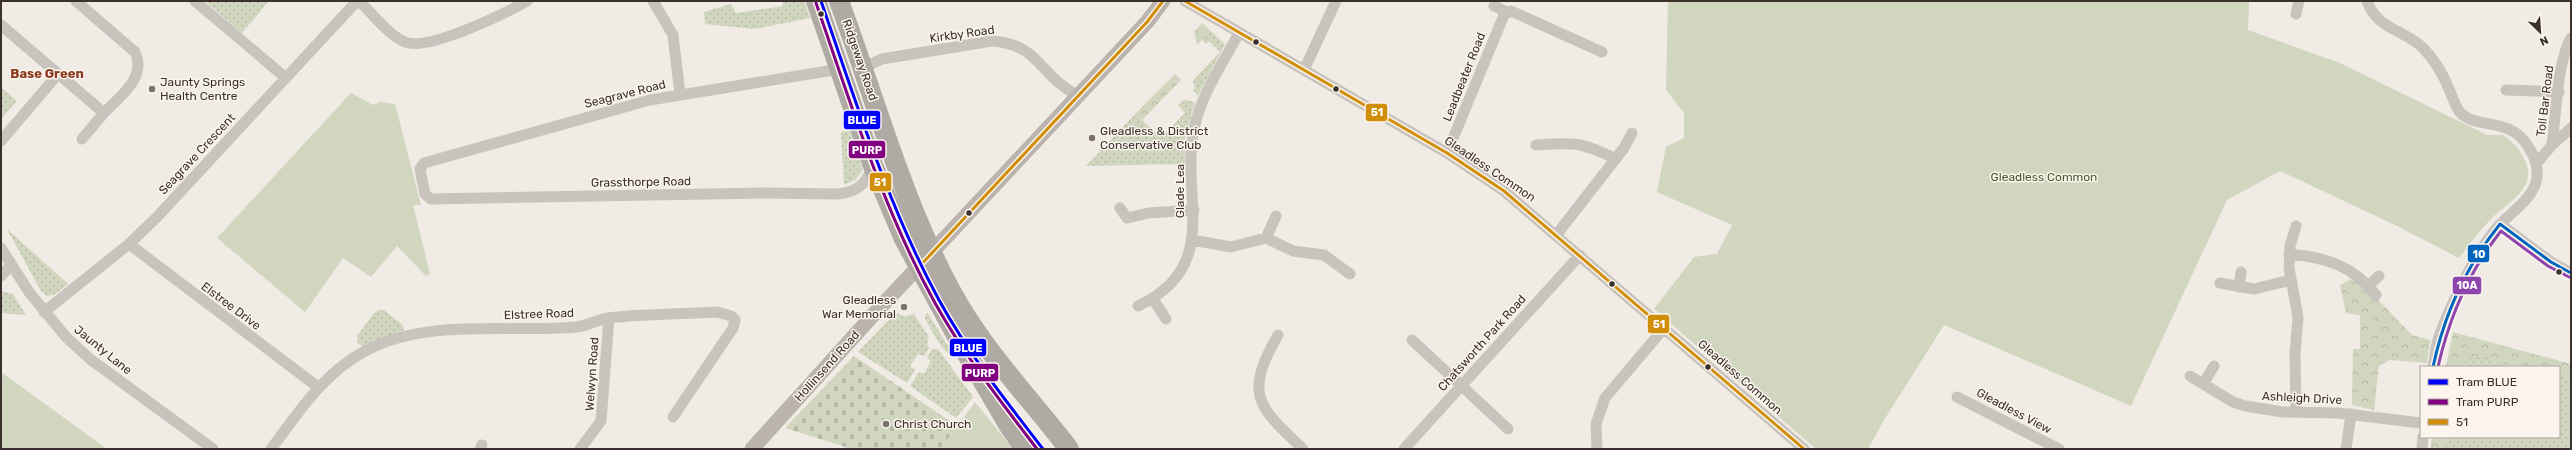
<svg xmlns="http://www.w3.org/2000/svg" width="2572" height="450" font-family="Rubik,sans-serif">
<defs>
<pattern id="grass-dots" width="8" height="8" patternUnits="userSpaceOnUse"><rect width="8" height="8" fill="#d1d6bf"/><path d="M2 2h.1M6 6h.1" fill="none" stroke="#b4b8a4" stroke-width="1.8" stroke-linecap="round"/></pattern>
<pattern id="forest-crowns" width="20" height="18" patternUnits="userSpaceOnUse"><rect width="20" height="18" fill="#d1d6bf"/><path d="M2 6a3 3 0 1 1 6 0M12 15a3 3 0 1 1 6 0" fill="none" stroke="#b4b8a4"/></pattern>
<pattern id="cemetery-stones" width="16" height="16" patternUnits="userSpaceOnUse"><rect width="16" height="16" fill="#d1d6bf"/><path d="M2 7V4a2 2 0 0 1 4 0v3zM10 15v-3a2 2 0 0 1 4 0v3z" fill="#b4b8a4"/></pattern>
</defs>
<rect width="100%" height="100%" fill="#f0ebe5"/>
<!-- grass -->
<path fill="url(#grass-dots)" d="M 205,1 L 269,1 L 242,33 Z
M 782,1 L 804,1 L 810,18 L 755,29 L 705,24 L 704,12 L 731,4 L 736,13 L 783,6 Z
M 1211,31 L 1225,44 L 1198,95 L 1193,91 L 1195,89 L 1193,80 L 1220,52 L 1209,41 L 1206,44 L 1202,40 Z
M 1,87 L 17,101 L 1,119 Z
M 1184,100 L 1195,102 L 1185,137 L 1185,164 L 1086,166 L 1135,114 L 1161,137 L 1185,113 L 1178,105 Z
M 850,131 L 863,170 L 855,180 L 844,185 L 841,132 Z
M 7,229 L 66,282 L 68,284 L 56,294 L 47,296 L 41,291 Z
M 1,291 L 13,294 L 26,315 L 1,313 Z
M 379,310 L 384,310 L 403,325 L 404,330 L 363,346 L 358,343 L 357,336 L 374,313 Z
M 927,312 L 953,354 L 952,355 C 944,355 929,326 925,318 Z
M 895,313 L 905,316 L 914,314 L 929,337 L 927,344 L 929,348 L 924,356 L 918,354 L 910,366 L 915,370 L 907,383 L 858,352 Z
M 938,349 L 973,397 L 956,418 L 910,386 L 919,372 L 924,374 L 931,361 L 927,358 L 931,350 Z
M 2487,356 L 2504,365 L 2533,367 L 2459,367 L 2470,357 Z
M 2559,373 L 2571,378 L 2571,449 L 2444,449 L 2446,437 L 2559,437 Z"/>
<!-- forest -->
<path fill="url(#forest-crowns)" d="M 1202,23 L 1211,31 L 1197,45 L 1194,32 Z
M 1175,74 L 1181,80 L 1142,120 L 1135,114 Z
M 2356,277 L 2412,335 L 2430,340 L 2427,363 L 2390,360 L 2379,366 L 2374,410 L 2352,405 L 2353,349 L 2360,349 L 2360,315 L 2346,313 L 2340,285 Z
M 2453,332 L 2571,364 L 2571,378 L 2559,373 L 2559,367 L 2504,365 L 2487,356 L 2470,357 L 2459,367 L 2446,367 Z
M 2432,437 L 2446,437 L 2444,449 L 2430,449 Z"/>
<!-- cemetery -->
<path fill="url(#cemetery-stones)" d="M 854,356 L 957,426 L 941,449 L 852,449 L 785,428 Z"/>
<!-- park -->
<path fill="#d1d6bf" d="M 1668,1 L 2249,1 L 2248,30 L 2340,63 L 2487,135 L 2503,135 C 2514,143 2521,150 2526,163 C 2536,187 2510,201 2494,216 C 2481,229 2470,243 2459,258 L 2395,225 L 2280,171 L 2227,200 L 2131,406 L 1944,325 L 1884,420 L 1868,449 L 1816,449 L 1654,309 L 1694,257 L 1717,254 L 1732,225 L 1657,192 L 1666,147 L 1684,138 L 1684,113 L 1666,90 Z
M 351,93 L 373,105 L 380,102 L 395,104 L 421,205 L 413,205 L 430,274 L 426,276 L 397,246 L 371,277 L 343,258 L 305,312 L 217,238 Z
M 1,372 L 107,449 L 1,449 Z
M 975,402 L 1013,449 L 941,449 Z"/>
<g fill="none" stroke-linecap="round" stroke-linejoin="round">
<!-- street -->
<path stroke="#c9c3be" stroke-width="11" d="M 76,1 L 135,52 C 147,78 120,96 104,113
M 195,1 L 286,78
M 359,1 C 373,14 387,34 405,42 C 427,52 506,13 527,1
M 653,1 L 673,35 L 680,94
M 1185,1 L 1447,153 L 1504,191 L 1804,449
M 2367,1 C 2377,30 2406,30 2423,48 C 2435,60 2443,74 2449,89 C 2452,96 2455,105 2459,111 C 2475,131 2511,115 2529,148 C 2536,159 2540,172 2535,185 C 2528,203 2507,215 2495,230 C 2476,252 2447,312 2438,340 C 2435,348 2435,358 2433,367
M 1494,6 L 1507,12
M 2296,14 L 2299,1
M 1,25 L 104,113 L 82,139
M 840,69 L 650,100 L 424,163 L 420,169 L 425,194 L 431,199 L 764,193 L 838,194 C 857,192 867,184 872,166
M 1304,70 L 1336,1
M 866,74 L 869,65 L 882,59 L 992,41 C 1039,44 1039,75 1077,95
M 2506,90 L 2559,92
M 1,141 L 58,74
M 1536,145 C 1574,142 1582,142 1616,159
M 2552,145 C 2556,116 2557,62 2571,38
M 1447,153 L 1504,15 L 1511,11 L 1602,52
M 2536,164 L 2552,145 L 2571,128
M 1120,208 L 1127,218 L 1149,213 L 1194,210
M 2500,224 L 2551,262 L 2571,273
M 1557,234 L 1624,148 L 1632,133
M 1266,238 L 1276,216
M 1192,240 L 1231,247 L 1266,238 L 1293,251 L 1324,255 L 1350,274
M 129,244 L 318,387
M 1,248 L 29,292 L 66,337 L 90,359 L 213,449
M 2289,254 C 2325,257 2354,266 2376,295
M 1,276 L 11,265
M 2220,283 L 2254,289 L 2291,280
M 2369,285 L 2379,276
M 2239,287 L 2241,272
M 1153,299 L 1166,319
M 1138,306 C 1223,266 1180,197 1194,129 C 1201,94 1223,63 1239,33
M 44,312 L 129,244 L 157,217 L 357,1
M 1278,335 C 1244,394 1257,406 1303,449
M 1412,340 L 1508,429
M 2190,376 L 2233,402 L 2245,406 L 2283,412 L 2338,413 L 2421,423
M 2203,384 L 2214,366
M 1957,397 L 2059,449
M 2296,412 L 2295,353 L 2298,317 L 2289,268 L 2290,246 L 2296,226
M 271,449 C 299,412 324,372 367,350 C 429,318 508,333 576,327 C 587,326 597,320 608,318 C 644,314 681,314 717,312 L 731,316 L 735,320 L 733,328 L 673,417
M 480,449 L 482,445
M 580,449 L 601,421 L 609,318
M 1404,449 L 1580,255
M 1597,449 L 1596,424 L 1605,398 L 1664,328
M 2346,449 L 2351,414
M 2422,449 L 2423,437"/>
<!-- secondary -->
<path stroke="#bab3ae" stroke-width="15" d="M 752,449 L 874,314 L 1147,22 L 1163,1"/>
<!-- highway -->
<path stroke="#afaaa4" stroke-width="20" d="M 816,1 L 872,163 L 904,239 L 961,344 L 1009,426 L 1025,449
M 839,1 C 875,98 902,200 951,291 C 983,350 1029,397 1069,449"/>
<defs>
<path id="bus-1" d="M 816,1 L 872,163 L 918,268 L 1147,22 L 1163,1
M 1185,1 L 1447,153 L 1504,191 L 1804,449"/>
<path id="bus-2" d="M 2433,367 C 2444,315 2467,265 2500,224 L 2551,262 L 2571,273"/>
<path id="bus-3" d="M 2438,367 C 2449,318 2470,270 2501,231 L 2548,266 L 2569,277"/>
</defs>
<!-- bus-1 casing -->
<use href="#bus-1" stroke="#fbf5ee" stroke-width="6"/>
<!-- bus-2 casing -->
<use href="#bus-2" stroke="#fbf5ee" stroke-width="6"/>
<!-- bus-3 casing -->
<use href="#bus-3" stroke="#fbf5ee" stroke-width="6"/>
<!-- bus-1 -->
<use href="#bus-1" stroke="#d18e09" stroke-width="3"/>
<!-- bus-2 -->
<use href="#bus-2" stroke="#0065bd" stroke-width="3"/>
<!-- bus-3 -->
<use href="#bus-3" stroke="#8e44ad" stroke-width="3"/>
<defs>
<path id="tram-1" d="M 821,1 C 856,102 888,206 939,300 C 968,353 1006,401 1043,449"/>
<path id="tram-2" d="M 816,3 C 851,104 883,209 935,303 C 964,355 1001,402 1037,449"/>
</defs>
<!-- tram-1 casing -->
<use href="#tram-1" stroke="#fbf5ee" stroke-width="6"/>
<!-- tram-2 casing -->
<use href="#tram-2" stroke="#fbf5ee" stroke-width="6"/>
<!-- tram-1 -->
<use href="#tram-1" stroke="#00f" stroke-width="3"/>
<!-- tram-2 -->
<use href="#tram-2" stroke="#800080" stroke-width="3"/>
</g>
<!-- markers -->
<g fill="#3b302b" stroke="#fbf5ee" stroke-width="1.5">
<circle cx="821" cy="14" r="3.5"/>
<circle cx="1256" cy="42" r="3.5"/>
<circle cx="1336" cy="89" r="3.5"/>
<circle cx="969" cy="213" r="3.5"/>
<circle cx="2559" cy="272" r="3.5"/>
<circle cx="1612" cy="284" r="3.5"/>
<circle cx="1708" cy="367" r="3.5"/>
</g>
<g fill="#7a716c" stroke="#fbf5ee" stroke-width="1.5">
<circle cx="152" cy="89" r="4"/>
<circle cx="1092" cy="138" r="4"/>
<circle cx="904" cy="307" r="4"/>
<circle cx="886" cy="424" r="4"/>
</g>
<g text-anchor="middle" stroke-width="3" stroke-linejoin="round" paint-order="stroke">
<!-- street labels -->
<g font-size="12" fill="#3b302b" stroke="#fbf5ee">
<text transform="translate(962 34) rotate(-8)" y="4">Kirkby Road</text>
<text transform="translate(860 60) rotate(71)" y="4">Ridgeway Road</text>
<text transform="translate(1464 77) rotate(-68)" y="4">Leadbeater Road</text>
<text transform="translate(625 94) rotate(-14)" y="4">Seagrave Road</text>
<text transform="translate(2545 101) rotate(-83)" y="4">Toll Bar Road</text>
<text transform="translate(197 154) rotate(-47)" y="4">Seagrave Crescent</text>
<text transform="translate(1490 169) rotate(34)" y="4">Gleadless Common</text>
<text transform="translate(641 182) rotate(-1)" y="4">Grassthorpe Road</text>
<text transform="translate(1180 191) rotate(-90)" y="4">Glade Lea</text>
<text transform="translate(231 306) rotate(37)" y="4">Elstree Drive</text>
<text transform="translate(539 314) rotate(-2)" y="4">Elstree Road</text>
<text transform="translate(1482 343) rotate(-48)" y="4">Chatsworth Park Road</text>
<text transform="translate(103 350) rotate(39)" y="4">Jaunty Lane</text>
<text transform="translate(827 366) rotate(-48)" y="4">Hollinsend Road</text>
<text transform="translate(592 374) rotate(-86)" y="4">Welwyn Road</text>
<text transform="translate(1740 377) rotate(41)" y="4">Gleadless Common</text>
<text transform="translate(2302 398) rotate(3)" y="4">Ashleigh Drive</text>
<text transform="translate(2014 411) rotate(28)" y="4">Gleadless View</text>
</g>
<!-- poi labels -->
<g font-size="12" fill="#3b302b" stroke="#fbf5ee" text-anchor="start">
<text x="160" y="86">Jaunty Springs<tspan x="160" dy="14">Health Centre</tspan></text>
<text x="1100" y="135">Gleadless &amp; District<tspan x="1100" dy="14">Conservative Club</tspan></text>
<text x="896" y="304" text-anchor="end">Gleadless<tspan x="896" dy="14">War Memorial</tspan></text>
<text x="894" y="428">Christ Church</text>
</g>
<!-- park labels -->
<g font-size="12" fill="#4a5a2e" stroke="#fbf5ee">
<text x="2044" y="181">Gleadless Common</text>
</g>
<!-- neighbourhood labels -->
<g font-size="13" font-weight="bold" fill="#8c3b22" stroke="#fbf5ee">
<text x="47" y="78">Base Green</text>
</g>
</g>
<g stroke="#fbf5ee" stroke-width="1.5">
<rect x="1365" y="103" width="23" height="19" rx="4" fill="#d18e09"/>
<rect x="843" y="110" width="38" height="20" rx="4" fill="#00f"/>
<rect x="848" y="140" width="38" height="19" rx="4" fill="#800080"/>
<rect x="869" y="172" width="23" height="20" rx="4" fill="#d18e09"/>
<rect x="2467" y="244" width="23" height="19" rx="4" fill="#0065bd"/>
<rect x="2452" y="276" width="30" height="19" rx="4" fill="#8e44ad"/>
<rect x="1647" y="314" width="23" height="20" rx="4" fill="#d18e09"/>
<rect x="949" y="338" width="38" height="19" rx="4" fill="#00f"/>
<rect x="961" y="363" width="38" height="19" rx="4" fill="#800080"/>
</g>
<g font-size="11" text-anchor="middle" font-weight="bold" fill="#fff">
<text x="1377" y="116">51</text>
<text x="862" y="124">BLUE</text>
<text x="867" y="154">PURP</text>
<text x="880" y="186">51</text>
<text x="2479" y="258">10</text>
<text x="2467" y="289">10A</text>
<text x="1659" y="328">51</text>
<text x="968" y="352">BLUE</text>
<text x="980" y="377">PURP</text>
</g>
<!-- border -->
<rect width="2572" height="450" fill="none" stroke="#3b302b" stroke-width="4"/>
<!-- legend -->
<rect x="2420" y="366" width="140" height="72" fill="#fbf5ee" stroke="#aea6a0"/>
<rect x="2428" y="379" width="20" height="6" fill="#0000ff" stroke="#aea6a0"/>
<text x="2456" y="386" font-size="12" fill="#3b302b">Tram BLUE</text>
<rect x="2428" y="399" width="20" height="6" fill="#800080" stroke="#aea6a0"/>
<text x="2456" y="406" font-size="12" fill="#3b302b">Tram PURP</text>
<rect x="2428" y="419" width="20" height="6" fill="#d18e09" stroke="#aea6a0"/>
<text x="2456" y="426" font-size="12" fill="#3b302b">51</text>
<!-- north arrow -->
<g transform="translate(2540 32) rotate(155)" stroke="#fbf5ee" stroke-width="3" paint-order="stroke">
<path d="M0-3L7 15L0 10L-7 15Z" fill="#3b302b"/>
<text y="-6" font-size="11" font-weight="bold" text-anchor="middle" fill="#3b302b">N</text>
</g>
</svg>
